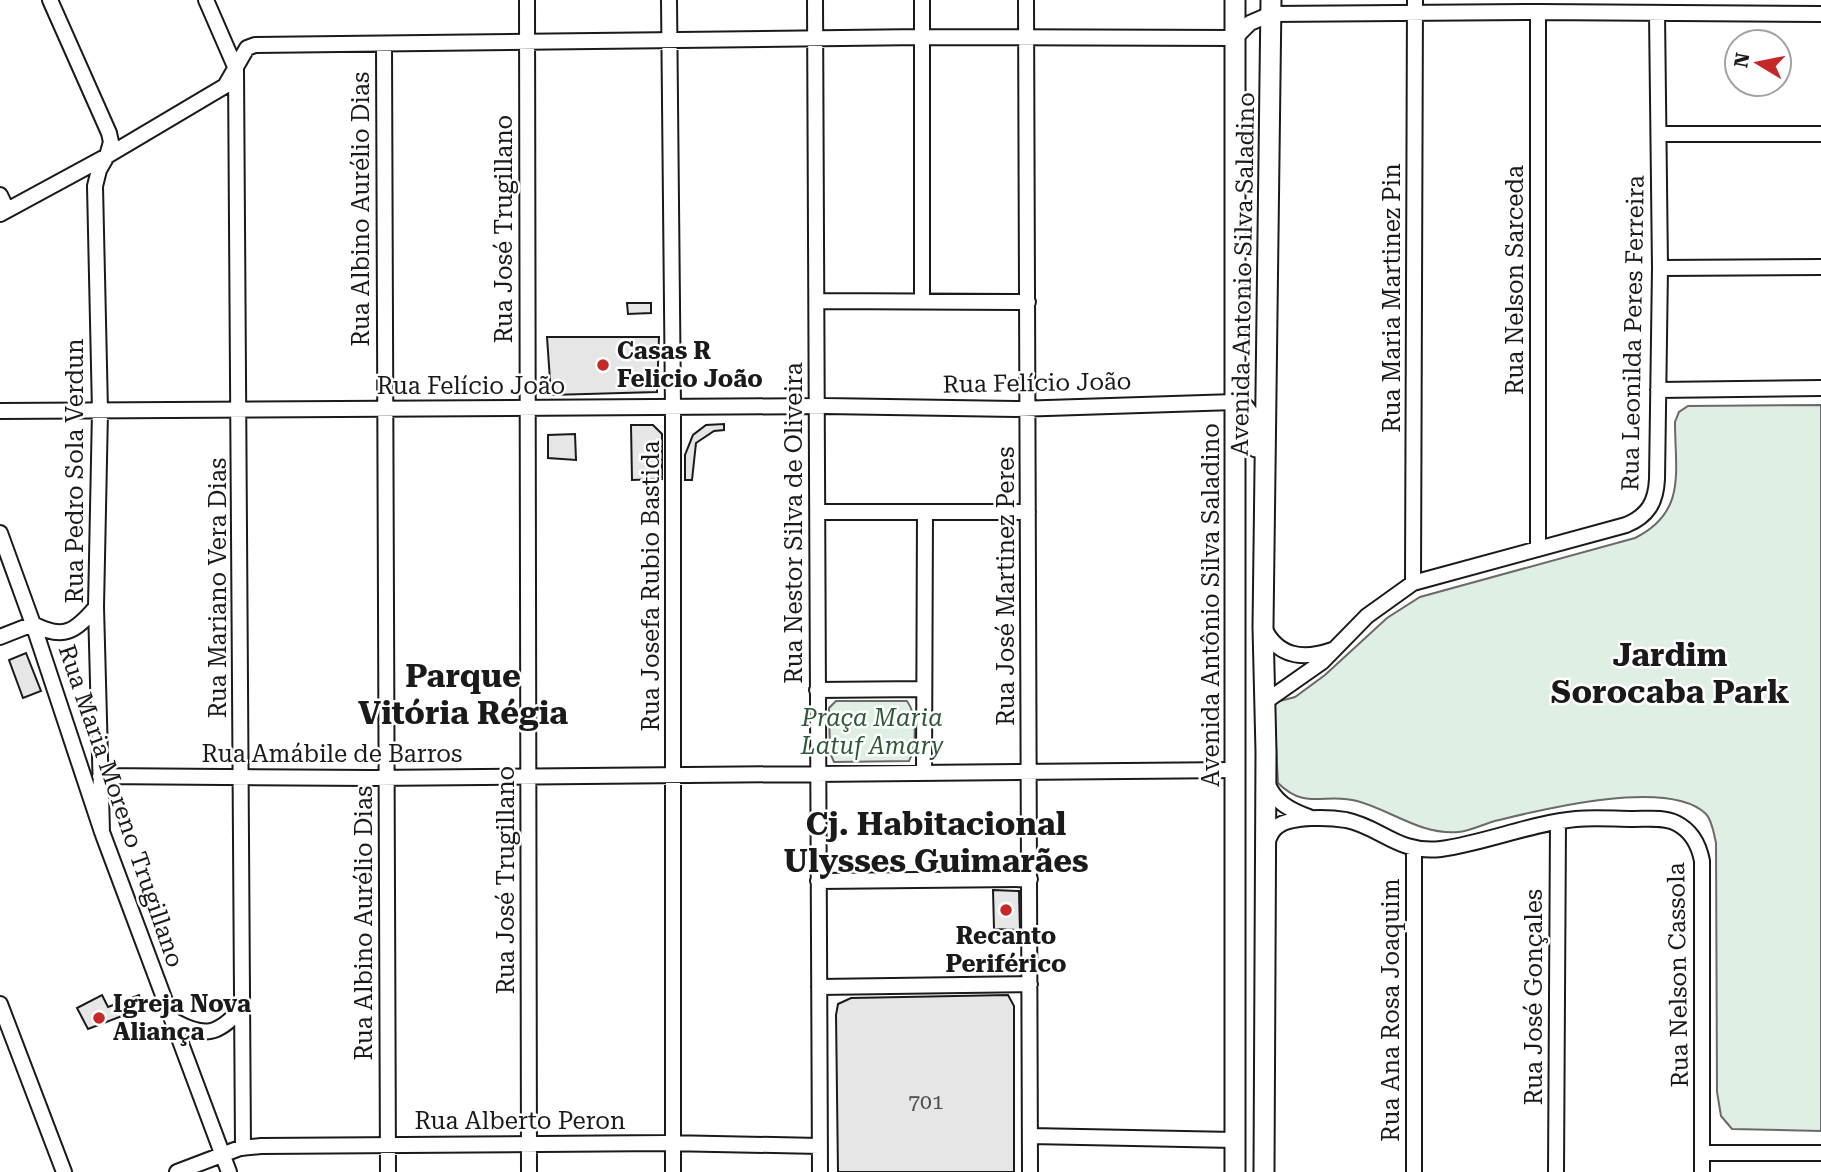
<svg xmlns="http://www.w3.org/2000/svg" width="1821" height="1172" font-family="'Roboto Serif',serif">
<rect width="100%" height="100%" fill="#fff"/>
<!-- green -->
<path fill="#e0efe3" stroke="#6a6a6a" stroke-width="2" d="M 1821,405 L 1821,1131 L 1732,1129 L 1721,1116 L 1717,1092 L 1716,843 C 1714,834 1712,820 1706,814 C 1669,778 1544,809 1499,820 C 1485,823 1471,831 1458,832 C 1420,835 1391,810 1357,801 C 1325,792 1306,811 1278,783 L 1274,707 L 1276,702 L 1295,697 L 1325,675 L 1387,618 L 1420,597 L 1635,538 C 1687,512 1675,472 1675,422 L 1679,412 L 1688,406 Z
M 836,701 L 907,701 C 917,714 917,747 909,761 L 834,762 L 830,753 L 829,708 Z"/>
<!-- building -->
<path fill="#e6e6e6" stroke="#1a1a1a" stroke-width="2" d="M 627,303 L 651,303 L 651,313 L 628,314 Z
M 547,337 L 659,337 L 657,392 L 551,395 Z
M 724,424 L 724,430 L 714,431 L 696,443 L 692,480 L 685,480 L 685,455 L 693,435 L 706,425 Z
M 631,425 L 653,425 L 662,434 L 662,479 L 632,480 Z
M 575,434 L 576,460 L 548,458 L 548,435 Z
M 26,653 L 41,691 L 23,698 L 9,660 Z
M 993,890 L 1019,891 L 1020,930 L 994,929 Z
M 102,995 L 108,1007 L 139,995 L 143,1008 L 88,1029 L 77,1008 Z
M 1008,995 L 1014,1006 L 1014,1172 L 838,1172 L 836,1015 L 838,1004 L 851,998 Z"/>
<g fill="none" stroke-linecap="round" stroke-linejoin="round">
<defs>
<path id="minor" d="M 50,0 L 109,133 L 111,142 L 107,156 L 99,170 L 95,186 L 100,411 L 96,607 L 102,832
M 206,0 L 236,69 L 243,1148
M 527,0 L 529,1172
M 669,0 L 673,407 L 673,1172
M 815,0 L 820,1172
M 922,0 L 922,302
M 1026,0 L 1030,1172
M 1538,12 L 1538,548
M 384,44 L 388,1172
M 1659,134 L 1821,134
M 0,195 L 7,210
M 0,214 L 107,156 L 225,86 L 247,48 L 255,45 L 922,37 L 1235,38 L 1250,23 L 1271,14 L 1538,12 L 1821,14
M 1660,268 L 1821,267
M 817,301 L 1028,302
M 1658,390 L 1821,388
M 0,411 L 825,406 L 1016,409 L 1235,402
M 818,512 L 1028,512
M 0,533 L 33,624 L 102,832 L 229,1172
M 1413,583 L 1415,0
M 1264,628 C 1278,657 1303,660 1332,650
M 0,637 L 33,624 C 63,640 75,632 96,607
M 817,690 L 924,689
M 1265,702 L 1322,662 L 1367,616 L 1413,583 L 1626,525 C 1648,516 1656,502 1657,479 L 1660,268 L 1657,13
M 924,773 L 925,512
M 100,776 L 372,778 L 1235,770
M 1267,782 C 1274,802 1290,810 1309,817
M 1267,844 C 1269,837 1272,830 1278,826 C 1292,816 1329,817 1346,820 C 1381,827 1398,854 1441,849 C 1485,843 1532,823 1576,819 C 1595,817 1615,819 1634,819 C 1648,819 1664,817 1676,823 C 1692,831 1699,845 1702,861 L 1702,1172
M 1414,848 L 1414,1172
M 818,881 L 1030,879
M 819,987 L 1030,984
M 0,1004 L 64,1172
M 174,1021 C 205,1038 218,1035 242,1008
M 1030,1136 L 1235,1140
M 1702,1153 L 1821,1153
M 177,1172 L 240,1148 L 261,1146 L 666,1143 L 820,1146
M 1556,1172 L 1558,823"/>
<path id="secondary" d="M 1235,402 C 1253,409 1254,430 1256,447
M 1235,1172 L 1235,0
M 1264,1172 L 1266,752 L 1263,627 L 1271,0"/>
</defs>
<!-- minor casing -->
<use href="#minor" stroke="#1a1a1a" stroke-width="18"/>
<!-- secondary casing -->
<use href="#secondary" stroke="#1a1a1a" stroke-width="23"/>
<!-- minor -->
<use href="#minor" stroke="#fff" stroke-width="14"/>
<!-- secondary -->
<use href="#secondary" stroke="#fff" stroke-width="19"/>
</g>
<!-- markers -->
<g fill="#c62828" stroke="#fff" stroke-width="2.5">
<circle cx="603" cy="365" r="7"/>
<circle cx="1006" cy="910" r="7"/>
<circle cx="99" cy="1018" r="7"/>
</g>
<g text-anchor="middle" stroke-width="5" stroke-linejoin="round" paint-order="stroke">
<!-- number labels -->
<g font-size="21" fill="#4d4d4d">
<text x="926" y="1109">701</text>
</g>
<!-- street labels -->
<g font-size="24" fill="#1a1a1a" stroke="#fff">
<text transform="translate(361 209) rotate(-90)" y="8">Rua Albino Aurélio Dias</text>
<text transform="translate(504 229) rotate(-90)" y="8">Rua José Trugillano</text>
<text transform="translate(1243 274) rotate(-89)" y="8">Avenida Antonio Silva Saladino</text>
<text transform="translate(1515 280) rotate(-90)" y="8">Rua Nelson Sarceda</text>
<text transform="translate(1392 298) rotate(-90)" y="8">Rua Maria Martinez Pin</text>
<text transform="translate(1633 333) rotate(-89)" y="8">Rua Leonilda Peres Ferreira</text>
<text transform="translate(1037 383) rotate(-1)" y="8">Rua Felício João</text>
<text x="471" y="394">Rua Felício João</text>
<text transform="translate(75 471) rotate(-90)" y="8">Rua Pedro Sola Verdun</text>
<text transform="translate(794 523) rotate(-90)" y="8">Rua Nestor Silva de Oliveira</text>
<text transform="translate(651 586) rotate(-90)" y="8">Rua Josefa Rubio Bastida</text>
<text transform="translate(1006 586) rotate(-90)" y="8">Rua José Martinez Peres</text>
<text transform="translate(218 588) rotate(-90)" y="8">Rua Mariano Vera Dias</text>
<text transform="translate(1211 605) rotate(-90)" y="8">Avenida Antônio Silva Saladino</text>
<text x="332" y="762">Rua Amábile de Barros</text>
<text transform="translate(121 806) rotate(71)" y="8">Rua Maria Moreno Trugillano</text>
<text transform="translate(506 880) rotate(-90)" y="8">Rua José Trugillano</text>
<text transform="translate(364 923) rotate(-90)" y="8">Rua Albino Aurélio Dias</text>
<text transform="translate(1678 975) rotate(-91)" y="8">Rua Nelson Cassola</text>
<text transform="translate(1534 997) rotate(-90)" y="8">Rua José Gonçales</text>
<text transform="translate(1391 1010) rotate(-90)" y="8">Rua Ana Rosa Joaquim</text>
<text x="520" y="1129">Rua Alberto Peron</text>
</g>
<!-- poi labels -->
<g font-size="24" font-weight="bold" fill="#1a1a1a" stroke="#fff" text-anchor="start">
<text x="617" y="359">Casas R<tspan x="617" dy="28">Felicio João</tspan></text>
<text x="1006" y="944" text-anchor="middle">Recanto<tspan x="1006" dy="28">Periférico</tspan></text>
<text x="113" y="1012">Igreja Nova<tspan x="113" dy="28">Aliança</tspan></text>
</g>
<!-- park labels -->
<g font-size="24" font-style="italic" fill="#2b5a34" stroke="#fff">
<text x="872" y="726">Praça Maria<tspan x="872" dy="28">Latuf Amary</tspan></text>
</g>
<!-- district labels -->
<g font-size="32" font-weight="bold" fill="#1a1a1a" stroke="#fff">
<text x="1670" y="666">Jardim<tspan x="1670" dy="37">Sorocaba Park</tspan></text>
<text x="463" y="687">Parque<tspan x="463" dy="37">Vitória Régia</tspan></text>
<text x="936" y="835">Cj. Habitacional<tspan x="936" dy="37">Ulysses Guimarães</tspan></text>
</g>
</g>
<!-- north arrow -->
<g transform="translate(1758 63) rotate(280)"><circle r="33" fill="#ffffff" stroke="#a3a3a3" stroke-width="2"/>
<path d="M0-5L12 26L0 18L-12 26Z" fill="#c62828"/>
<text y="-10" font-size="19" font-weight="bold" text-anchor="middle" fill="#1a1a1a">N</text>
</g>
</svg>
